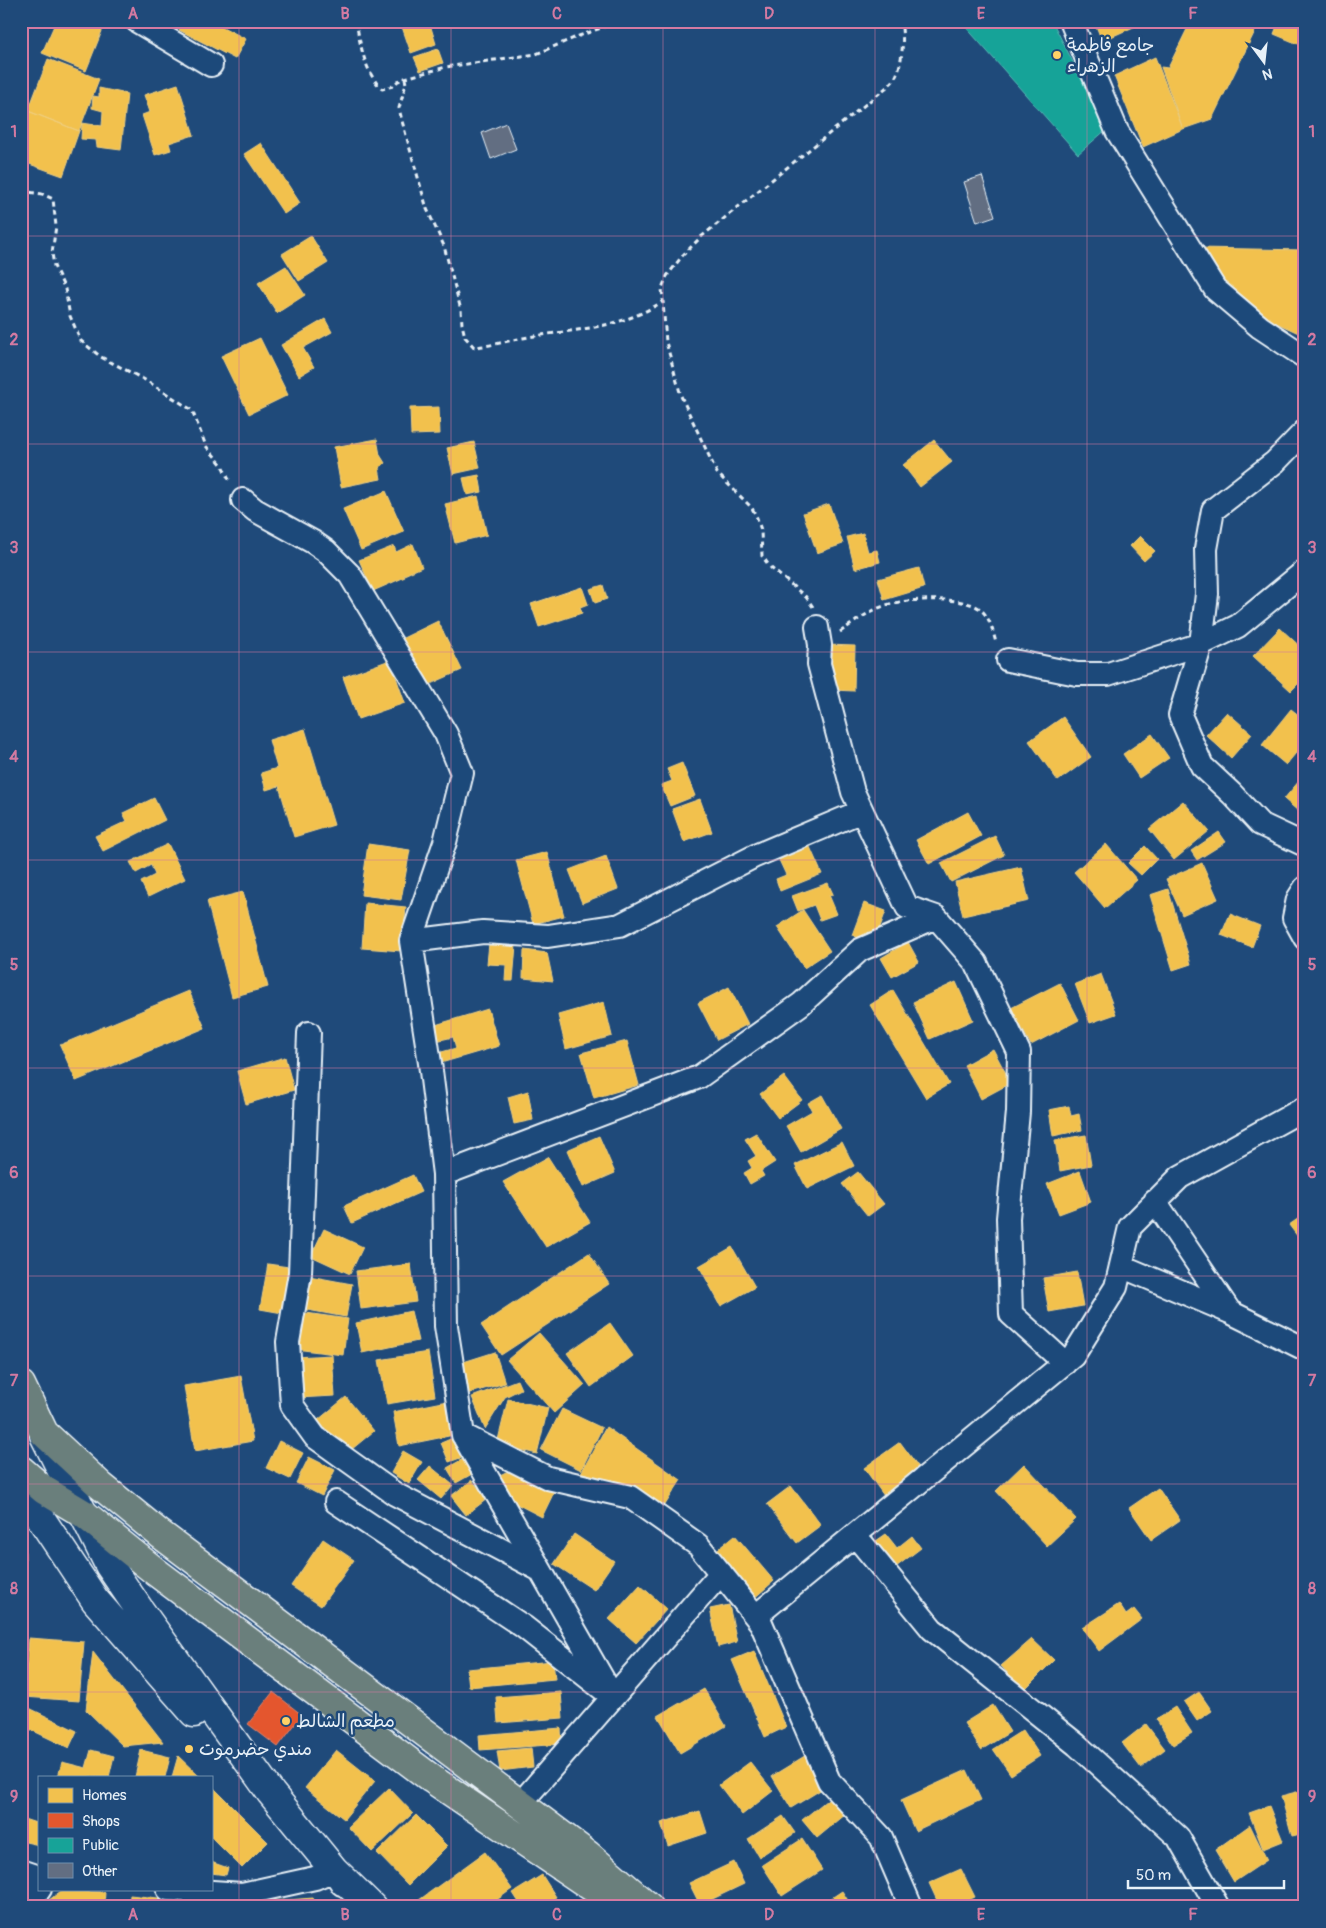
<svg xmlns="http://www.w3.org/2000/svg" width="1326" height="1928" font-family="Pangolin,'Playpen Sans Arabic',sans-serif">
<rect width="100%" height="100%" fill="#1f4a7a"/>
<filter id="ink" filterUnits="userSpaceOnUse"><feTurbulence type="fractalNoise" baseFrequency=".02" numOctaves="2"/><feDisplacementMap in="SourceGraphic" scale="10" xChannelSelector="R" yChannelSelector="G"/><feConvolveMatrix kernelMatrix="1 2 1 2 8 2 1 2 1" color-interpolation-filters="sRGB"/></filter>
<g filter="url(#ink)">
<!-- homes -->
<path fill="#f2c14e" stroke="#efcf81" d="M 56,21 L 106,21 L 86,71 L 42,53 Z
M 184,21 L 211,21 L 246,39 L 235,59 L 179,30 Z
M 400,21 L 429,21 L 436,44 L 411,53 Z
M 1094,21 L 1147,21 L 1102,41 Z
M 1191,21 L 1260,21 L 1212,119 L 1183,129 L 1161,67 L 1168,68 Z
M 1279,21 L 1288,21 L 1304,29 L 1298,44 L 1274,34 Z
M 438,49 L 443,63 L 420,71 L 414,57 Z
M 1155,57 L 1183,129 L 1143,147 L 1114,76 Z
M 48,59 L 99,79 L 79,131 L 28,111 Z
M 178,84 L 194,135 L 169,143 L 171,150 L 155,155 L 142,115 L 150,112 L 144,95 Z
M 99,88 L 127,94 L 121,150 L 97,147 L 96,140 L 81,139 L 82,123 L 102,126 L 103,111 L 92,108 L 93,96 L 99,97 Z
M 28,111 L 79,131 L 63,176 L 21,161 L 21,126 Z
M 261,143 L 300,203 L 284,214 L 244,154 Z
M 311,236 L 328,263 L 299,281 L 282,254 Z
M 1198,248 L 1305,250 L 1305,336 L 1268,319 L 1233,297 Z
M 286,266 L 305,295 L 277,313 L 258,283 Z
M 325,319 L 332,332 L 303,348 L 314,367 L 299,376 L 281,345 Z
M 260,338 L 288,395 L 249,414 L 221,356 Z
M 439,407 L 440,434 L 411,435 L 410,408 Z
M 377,439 L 380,455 L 385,463 L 379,468 L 381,479 L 341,487 L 334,447 Z
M 934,440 L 952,462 L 920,487 L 903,465 Z
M 474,442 L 480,468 L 453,474 L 447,448 Z
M 21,474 L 28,495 L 21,497 Z
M 479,475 L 482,492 L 467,495 L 463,478 Z
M 386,491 L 404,532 L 361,550 L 343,509 Z
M 478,496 L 487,535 L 455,543 L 445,504 Z
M 829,504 L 843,544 L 817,553 L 803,513 Z
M 863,533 L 868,552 L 877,550 L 880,562 L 855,569 L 847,537 Z
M 1140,536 L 1155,551 L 1144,561 L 1130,546 Z
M 413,544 L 422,567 L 404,575 L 405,577 L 373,591 L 359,560 L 394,546 L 396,552 Z
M 919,568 L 924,588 L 884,600 L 878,579 Z
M 603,585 L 607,599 L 595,603 L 590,589 Z
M 582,587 L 588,604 L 580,607 L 582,613 L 539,627 L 531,604 Z
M 438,621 L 462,670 L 426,686 L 399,640 Z
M 1280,628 L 1305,651 L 1305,677 L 1291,691 L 1253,656 Z
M 827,645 L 855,646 L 854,691 L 832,690 L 833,665 L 826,665 Z
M 390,660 L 405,703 L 358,719 L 343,677 Z
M 1291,709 L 1305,720 L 1305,742 L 1286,765 L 1262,745 Z
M 1227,712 L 1252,734 L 1231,758 L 1206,735 Z
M 1063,717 L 1091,757 L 1058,781 L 1029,741 Z
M 305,729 L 334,825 L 294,837 L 279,786 L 266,790 L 261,773 L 277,768 L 269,740 Z
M 1152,734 L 1169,758 L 1139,778 L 1123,754 Z
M 682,763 L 695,796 L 670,806 L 661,785 L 672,781 L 667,769 Z
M 1305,774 L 1305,817 L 1284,799 Z
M 154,798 L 165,820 L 103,851 L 95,836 L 127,821 L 123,813 Z
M 700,799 L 712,832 L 684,842 L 672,809 Z
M 1183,801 L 1209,831 L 1174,860 L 1149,829 Z
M 968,812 L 981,836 L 929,864 L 916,840 Z
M 1219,832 L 1226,842 L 1197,860 L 1191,851 Z
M 995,836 L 1004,855 L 951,882 L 941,863 Z
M 168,844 L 185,879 L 148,897 L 141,882 L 155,875 L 151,865 L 136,873 L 130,862 Z
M 368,844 L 410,850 L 401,900 L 361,895 Z
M 1106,844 L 1137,880 L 1105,908 L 1074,872 Z
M 1145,846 L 1157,859 L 1141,875 L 1128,863 Z
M 810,847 L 822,874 L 780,891 L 776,879 L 786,875 L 779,860 Z
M 547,852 L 564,916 L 533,924 L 516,860 Z
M 606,856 L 618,889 L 582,903 L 569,870 Z
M 1202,863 L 1218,899 L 1182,915 L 1166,879 Z
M 1021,867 L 1029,901 L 963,916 L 955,882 Z
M 828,883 L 833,894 L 829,895 L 837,914 L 820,920 L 814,905 L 798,911 L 792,896 Z
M 1168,889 L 1191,964 L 1173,970 L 1150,895 Z
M 243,892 L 268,987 L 232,997 L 207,901 Z
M 365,903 L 406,907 L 402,951 L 362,948 Z
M 864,903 L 886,911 L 877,935 L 869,931 L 866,941 L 852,935 Z
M 803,910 L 830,951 L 804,968 L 777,927 Z
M 1230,914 L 1260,926 L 1252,947 L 1221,935 Z
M 908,942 L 919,962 L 892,977 L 881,958 Z
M 489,943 L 516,945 L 513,981 L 505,981 L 506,965 L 487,964 Z
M 524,950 L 547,953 L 553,981 L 523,978 Z
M 1101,974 L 1116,1014 L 1090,1023 L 1075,984 Z
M 956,982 L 973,1020 L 930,1039 L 913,1002 Z
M 1060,983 L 1079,1020 L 1031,1045 L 1011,1008 Z
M 729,987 L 748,1024 L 717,1040 L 698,1003 Z
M 893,990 L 949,1084 L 926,1098 L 870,1005 Z
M 189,991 L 205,1028 L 76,1081 L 60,1045 Z
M 604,1002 L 612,1036 L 566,1049 L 558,1015 Z
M 488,1009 L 499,1046 L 441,1063 L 438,1053 L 456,1048 L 453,1037 L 436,1041 L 432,1026 Z
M 627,1041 L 639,1085 L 594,1098 L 581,1053 Z
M 993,1049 L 1011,1083 L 981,1099 L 964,1065 Z
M 285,1057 L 294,1090 L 246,1104 L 237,1071 Z
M 784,1076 L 802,1100 L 778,1118 L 760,1094 Z
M 528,1091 L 533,1120 L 514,1124 L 508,1097 Z
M 822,1095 L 841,1129 L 801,1152 L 786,1126 L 812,1111 L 808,1103 Z
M 1069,1106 L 1071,1116 L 1079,1114 L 1082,1130 L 1053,1136 L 1049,1110 Z
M 756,1133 L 775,1162 L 761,1171 L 764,1176 L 750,1184 L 744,1173 L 752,1168 L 748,1161 L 756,1156 L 745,1139 Z
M 1086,1135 L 1091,1165 L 1060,1171 L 1055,1140 Z
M 599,1136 L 615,1173 L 583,1187 L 567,1150 Z
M 842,1142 L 854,1166 L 807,1189 L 795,1165 Z
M 548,1157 L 590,1222 L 546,1247 L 503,1182 Z
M 1080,1171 L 1091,1202 L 1059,1214 L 1047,1184 Z
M 858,1172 L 884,1204 L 868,1216 L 842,1184 Z
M 413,1175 L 421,1192 L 352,1223 L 344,1206 Z
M 1305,1214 L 1305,1238 L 1301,1241 L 1289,1225 Z
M 324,1229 L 363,1247 L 350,1274 L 311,1256 Z
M 732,1247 L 755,1287 L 721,1306 L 699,1266 Z
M 589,1253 L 609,1284 L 501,1355 L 481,1325 Z
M 268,1264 L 296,1268 L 288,1314 L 260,1309 Z
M 411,1264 L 416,1302 L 361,1309 L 356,1271 Z
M 1077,1272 L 1083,1306 L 1049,1312 L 1043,1278 Z
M 309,1276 L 352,1284 L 346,1317 L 302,1309 Z
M 411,1311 L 418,1341 L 362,1353 L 356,1323 Z
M 299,1312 L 348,1319 L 343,1355 L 295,1349 Z
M 610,1323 L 633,1356 L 591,1387 L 567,1353 Z
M 539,1333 L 585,1385 L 554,1413 L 507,1360 Z
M 428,1352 L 435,1396 L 387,1404 L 379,1360 Z
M 495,1352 L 505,1383 L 467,1394 L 457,1364 Z
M 332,1355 L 335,1396 L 298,1398 L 295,1357 Z
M 241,1376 L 253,1441 L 195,1451 L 184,1386 Z
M 517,1380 L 521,1389 L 505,1397 L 485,1429 L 472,1397 Z
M 346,1397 L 374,1431 L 346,1454 L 318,1420 Z
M 508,1399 L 548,1408 L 537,1454 L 497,1444 Z
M 448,1401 L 454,1435 L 399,1446 L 393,1412 Z
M 562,1409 L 602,1428 L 581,1470 L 541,1450 Z
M 606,1427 L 681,1480 L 665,1505 L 581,1473 Z
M 455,1437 L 463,1457 L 449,1462 L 441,1443 Z
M 279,1441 L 303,1453 L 290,1479 L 266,1468 Z
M 900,1442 L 923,1473 L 887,1500 L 864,1468 Z
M 403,1451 L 422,1462 L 409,1484 L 391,1473 Z
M 309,1457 L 335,1470 L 322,1496 L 296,1483 Z
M 463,1459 L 472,1474 L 456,1483 L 447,1468 Z
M 1024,1464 L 1076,1519 L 1047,1546 L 996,1491 Z
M 430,1466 L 453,1485 L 441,1499 L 418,1480 Z
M 506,1472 L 520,1473 L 556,1488 L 542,1517 L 499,1495 L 498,1476 Z
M 472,1480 L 487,1499 L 466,1515 L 451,1496 Z
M 791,1486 L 821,1525 L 797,1543 L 767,1504 Z
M 1158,1488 L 1180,1520 L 1151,1540 L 1129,1508 Z
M 574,1534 L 614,1561 L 594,1590 L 554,1564 Z
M 886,1534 L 897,1548 L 912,1536 L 921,1548 L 896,1567 L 876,1541 Z
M 735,1535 L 774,1581 L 752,1600 L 713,1553 Z
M 323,1539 L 354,1560 L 321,1606 L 291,1586 Z
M 640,1585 L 667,1609 L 636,1643 L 609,1619 Z
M 1119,1604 L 1126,1615 L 1134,1609 L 1142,1619 L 1099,1651 L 1082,1628 Z
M 729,1605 L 737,1642 L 718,1647 L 710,1609 Z
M 29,1638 L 84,1642 L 79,1701 L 24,1697 Z
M 1032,1639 L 1054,1660 L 1024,1690 L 1001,1666 Z
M 754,1651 L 786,1727 L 765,1737 L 732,1660 Z
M 93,1652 L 163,1742 L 123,1746 L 86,1710 Z
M 553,1661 L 555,1679 L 469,1687 L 467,1669 Z
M 704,1689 L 726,1726 L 680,1753 L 658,1716 Z
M 561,1692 L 563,1718 L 498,1723 L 496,1697 Z
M 1199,1692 L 1212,1711 L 1197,1721 L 1184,1702 Z
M 993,1705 L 1010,1732 L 981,1750 L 964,1723 Z
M 27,1707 L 77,1731 L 69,1748 L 21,1725 L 21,1720 Z
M 1175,1707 L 1192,1733 L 1173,1745 L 1156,1719 Z
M 1146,1724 L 1165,1749 L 1141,1768 L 1122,1743 Z
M 561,1728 L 562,1744 L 480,1750 L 479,1735 Z
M 1023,1730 L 1040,1756 L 1011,1775 L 993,1749 Z
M 531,1748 L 533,1767 L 500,1771 L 497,1751 Z
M 91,1750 L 114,1756 L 109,1777 L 58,1777 L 62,1762 L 86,1768 Z
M 141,1750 L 170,1757 L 165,1777 L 135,1777 Z
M 336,1750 L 375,1781 L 344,1819 L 305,1788 Z
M 808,1754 L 827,1786 L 791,1808 L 772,1776 Z
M 178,1756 L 200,1777 L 172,1777 Z
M 750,1762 L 773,1791 L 742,1815 L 719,1785 Z
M 967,1770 L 981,1800 L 915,1831 L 901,1800 Z
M 212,1786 L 268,1842 L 242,1868 L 211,1837 Z
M 389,1788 L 413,1813 L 372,1852 L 348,1827 Z
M 1304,1790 L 1305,1833 L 1292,1836 L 1281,1796 Z
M 832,1796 L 846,1814 L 817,1838 L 802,1820 Z
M 1269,1806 L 1283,1841 L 1263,1849 L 1249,1813 Z
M 700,1811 L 707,1833 L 668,1846 L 661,1823 Z
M 416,1815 L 447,1846 L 408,1885 L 377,1853 Z
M 783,1816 L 795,1833 L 759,1857 L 748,1839 Z
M 21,1818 L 39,1824 L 39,1845 L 21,1841 Z
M 1250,1825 L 1267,1860 L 1234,1882 L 1215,1850 Z
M 802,1839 L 822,1870 L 782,1896 L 762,1865 Z
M 485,1852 L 512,1889 L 487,1907 L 418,1907 L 415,1903 Z
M 211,1862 L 228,1868 L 226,1875 L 211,1873 Z
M 734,1862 L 744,1884 L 700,1905 L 689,1883 Z
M 961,1869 L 975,1897 L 954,1907 L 940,1907 L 929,1883 Z
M 542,1875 L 556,1897 L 540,1907 L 522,1907 L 513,1893 Z
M 61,1891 L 105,1892 L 104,1907 L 40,1907 Z
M 842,1891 L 852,1907 L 818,1907 Z
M 130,1895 L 177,1900 L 178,1907 L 129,1907 Z
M 313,1898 L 318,1907 L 250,1907 L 249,1903 Z"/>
<!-- shops -->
<path fill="#e4572e" stroke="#e5856b" d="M 21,1545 L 25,1552 L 26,1591 L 21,1591 Z
M 273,1692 L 302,1715 L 278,1747 L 248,1724 Z"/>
<!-- public -->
<path fill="#17a398" stroke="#56bab5" d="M 969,21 L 1052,21 L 1107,129 L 1078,154 L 964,25 Z"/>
<!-- building -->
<path fill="#626e82" stroke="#e8f1f8" d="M 506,123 L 516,149 L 491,159 L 482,133 Z
M 982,176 L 995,216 L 977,222 L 964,182 Z"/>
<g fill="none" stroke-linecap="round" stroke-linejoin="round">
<defs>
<path id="minor" d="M 137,21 L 211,65
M 1071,21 L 1117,131 L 1215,289 L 1260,327 L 1305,357
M 1305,431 L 1275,462 L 1213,510 L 1206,549 L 1207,594 L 1201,644 L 1180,715 L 1202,766 L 1232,794 L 1260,824 L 1305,845
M 243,500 L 255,510 L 313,542 L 326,551 L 350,575 L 446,734 L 462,773 L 445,842 L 411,941 L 430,1063 L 444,1174 L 446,1326 L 463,1435 L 548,1478 L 630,1497 L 698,1545 L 761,1623 L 829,1781 L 881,1837 L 911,1907
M 817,627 L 820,645 L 819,664 L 853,792 L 907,907 L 936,917 L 976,963 L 1019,1052 L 1018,1112 L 1008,1218 L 1011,1314 L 1065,1363
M 1008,660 L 1077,674 L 1108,674 L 1201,644 L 1238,626 L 1305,571
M 1305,888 L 1298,899 L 1294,918 L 1305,938
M 411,941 L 483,932 L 548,936 L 620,925 L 755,856 L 862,811
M 309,1033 L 300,1273 L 288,1342 L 292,1405 L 315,1437 L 395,1494 L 540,1570
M 444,1174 L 699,1077 L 801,1004 L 860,950 L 936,917
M 1155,1201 L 1230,1312
M 1121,1266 L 1230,1312 L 1305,1349
M 336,1502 L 524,1627 L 613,1697 L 463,1435
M 855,1535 L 932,1629 L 1077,1745 L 1178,1837 L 1218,1907
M 756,1616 L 1073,1356 L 1116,1287 L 1130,1227 L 1180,1177 L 1305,1108
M 520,1804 L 721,1573
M 168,1889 L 242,1894 L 315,1878 L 334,1870 L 342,1884
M 24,1907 L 40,1889"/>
<path id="tertiary" d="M 21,1874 L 39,1880"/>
<path id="secondary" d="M 44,1435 L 109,1565 L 139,1609 L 271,1793 L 334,1870 L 372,1907
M 21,1484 L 30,1502 L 95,1600 L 194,1713"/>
<path id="primary" d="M 21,1385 L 44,1433 L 101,1486 L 160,1534 L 588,1855 L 649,1907
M 21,1470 L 44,1490 L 84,1514 L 156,1572 L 432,1779 L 605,1896 L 613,1907"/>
</defs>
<!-- minor casing -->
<use href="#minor" stroke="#e8f1f8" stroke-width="26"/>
<!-- tertiary casing -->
<use href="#tertiary" stroke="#e8f1f8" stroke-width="31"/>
<!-- secondary casing -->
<use href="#secondary" stroke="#e8f1f8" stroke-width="31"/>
<!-- primary casing -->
<use href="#primary" stroke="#e8f1f8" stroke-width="31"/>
<!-- path -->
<path stroke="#e8f1f8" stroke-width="3" stroke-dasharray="5 4" stroke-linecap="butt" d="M 356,21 C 360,44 365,73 382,89 L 393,86 L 398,81 L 405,78 L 446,67 L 536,54 L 579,36 L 620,21
M 405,78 L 406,84 L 399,108 L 402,121 L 427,209 L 444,246 L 461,310 L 462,324 L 465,337 L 474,347 C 492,346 506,341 523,338 C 571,329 621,330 663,301
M 21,191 L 42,194 L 53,199 L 56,226 L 52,253 L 54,266 L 65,289 L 70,316 L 81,341 L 101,357 L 147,381 L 192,410 L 206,446 L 222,465 L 228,478 L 232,482
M 813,607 L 806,597 L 771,568 L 762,556 L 761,530 L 757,518 L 752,508 L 717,473 L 681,396 L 666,342 L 662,288 L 667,276 L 683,255 L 701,237 L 887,87 C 890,84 894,81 895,78 C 903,64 904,36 901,21
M 840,632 C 855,622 871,609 890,604 C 909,599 965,596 980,609 C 990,617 993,631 996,643"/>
<!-- minor -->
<use href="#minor" stroke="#1f4a7a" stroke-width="22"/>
<!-- tertiary -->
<use href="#tertiary" stroke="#1f4a7a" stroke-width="28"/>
<!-- secondary -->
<use href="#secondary" stroke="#1f4a7a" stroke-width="28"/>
<!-- primary -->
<use href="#primary" stroke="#6b7f7c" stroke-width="28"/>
</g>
</g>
<!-- grid -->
<path fill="none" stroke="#d37aa2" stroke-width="1" stroke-opacity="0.55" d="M 239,21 L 239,1907M 451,21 L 451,1907M 663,21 L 663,1907M 875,21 L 875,1907M 1087,21 L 1087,1907M 21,236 L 1305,236M 21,444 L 1305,444M 21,652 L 1305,652M 21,860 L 1305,860M 21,1068 L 1305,1068M 21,1276 L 1305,1276M 21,1484 L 1305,1484M 21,1692 L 1305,1692"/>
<!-- markers -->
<g fill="#ffd166" stroke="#1f4a7a" stroke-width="2">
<circle cx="1057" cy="55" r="5"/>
<circle cx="286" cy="1721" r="5"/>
<circle cx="189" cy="1749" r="5"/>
</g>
<g text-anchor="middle" stroke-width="5" stroke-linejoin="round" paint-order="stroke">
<!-- poi labels -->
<g font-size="18" fill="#e8f1f8" stroke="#1f4a7a" text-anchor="start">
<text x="1067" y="51">جامع فاطمة<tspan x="1067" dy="21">الزهراء</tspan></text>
<text x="296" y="1727">مطعم الشالط</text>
<text x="199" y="1755">مندي حضرموت</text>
</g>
</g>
<!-- margin -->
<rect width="1326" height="1928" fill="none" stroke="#1f4a7a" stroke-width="55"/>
<!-- legend -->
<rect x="38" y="1776" width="175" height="115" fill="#1f4a7a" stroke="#6f8dac"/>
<rect x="48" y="1788" width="25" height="15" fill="#f2c14e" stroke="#6f8dac"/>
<text x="82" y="1800" font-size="15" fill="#e8f1f8">Homes</text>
<rect x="48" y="1813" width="25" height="15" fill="#e4572e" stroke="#6f8dac"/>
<text x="82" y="1826" font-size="15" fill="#e8f1f8">Shops</text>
<rect x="48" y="1838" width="25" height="15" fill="#17a398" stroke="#6f8dac"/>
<text x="82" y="1850" font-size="15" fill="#e8f1f8">Public</text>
<rect x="48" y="1863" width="25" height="15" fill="#626e82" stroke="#6f8dac"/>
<text x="82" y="1876" font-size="15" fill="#e8f1f8">Other</text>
<!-- north arrow -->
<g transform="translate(1264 62) rotate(165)" stroke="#1f4a7a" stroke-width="4" paint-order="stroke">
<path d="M0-4L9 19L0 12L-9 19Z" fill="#e8f1f8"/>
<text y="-8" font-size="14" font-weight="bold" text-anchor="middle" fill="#e8f1f8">N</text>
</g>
<!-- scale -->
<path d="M1128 1880v8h156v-8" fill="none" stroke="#e8f1f8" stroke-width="2.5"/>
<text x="1136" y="1880" font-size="15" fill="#e8f1f8" stroke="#1f4a7a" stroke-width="4" paint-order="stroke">50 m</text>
<rect x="28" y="28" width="1270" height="1872" fill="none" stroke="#d37aa2" stroke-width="2"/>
<g font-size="16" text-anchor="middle" font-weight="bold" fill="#d37aa2">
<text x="133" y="19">A</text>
<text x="345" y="19">B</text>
<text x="557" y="19">C</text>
<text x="769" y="19">D</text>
<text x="981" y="19">E</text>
<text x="1193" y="19">F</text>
<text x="14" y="137">1</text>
<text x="1312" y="137">1</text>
<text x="14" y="345">2</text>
<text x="1312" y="345">2</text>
<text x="14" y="553">3</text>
<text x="1312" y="553">3</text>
<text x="14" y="762">4</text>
<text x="1312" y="762">4</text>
<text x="14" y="970">5</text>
<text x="1312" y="970">5</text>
<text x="14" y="1178">6</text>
<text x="1312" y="1178">6</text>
<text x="14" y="1386">7</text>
<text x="1312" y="1386">7</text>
<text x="14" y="1594">8</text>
<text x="1312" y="1594">8</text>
<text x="14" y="1802">9</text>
<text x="1312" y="1802">9</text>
<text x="133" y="1920">A</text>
<text x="345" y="1920">B</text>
<text x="557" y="1920">C</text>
<text x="769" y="1920">D</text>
<text x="981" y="1920">E</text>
<text x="1193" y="1920">F</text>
</g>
</svg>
